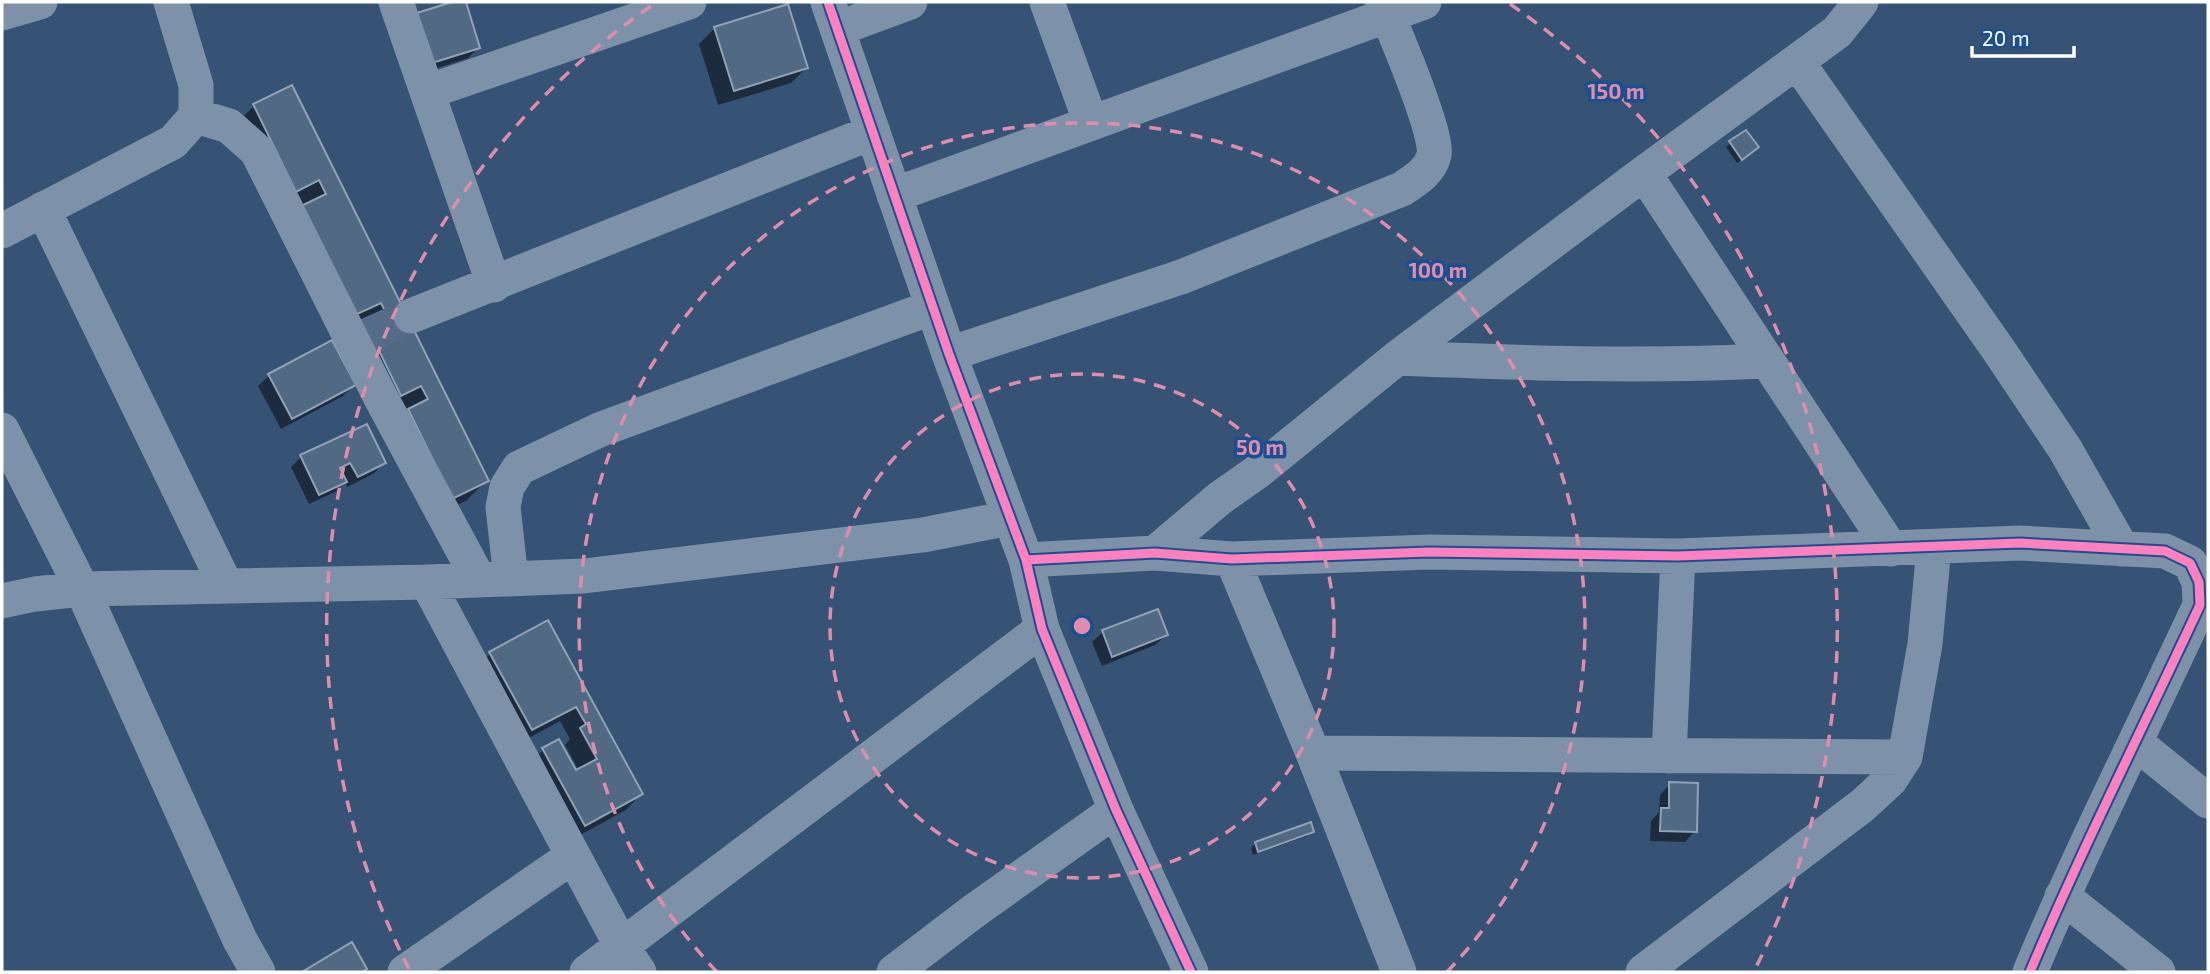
<svg xmlns="http://www.w3.org/2000/svg" width="2210" height="974" font-family="'Exo 2',sans-serif">
<rect width="100%" height="100%" fill="#365274"/>
<!-- shadow -->
<path fill="#0007" d="M 458,2 L 464,2 L 478,48 L 468,58 L 422,73 L 418,14 Z
M 715,28 L 806,68 L 791,83 L 718,105 L 699,44 Z
M 291,87 L 486,481 L 466,501 L 432,517 L 234,126 L 254,106 Z
M 1731,143 L 1752,152 L 1737,163 L 1726,147 Z
M 331,343 L 354,385 L 343,396 L 281,429 L 258,386 L 269,376 Z
M 301,457 L 384,463 L 373,474 L 347,487 L 345,482 L 335,492 L 309,504 L 291,467 Z
M 547,623 L 641,794 L 626,810 L 569,841 L 528,765 L 543,750 L 576,772 L 579,771 L 565,745 L 570,739 L 560,721 L 516,745 L 475,669 L 490,654 Z
M 1103,632 L 1166,635 L 1155,645 L 1102,666 L 1092,642 Z
M 1670,784 L 1695,831 L 1685,842 L 1650,841 L 1651,821 L 1659,812 L 1660,795 Z
M 1312,831 L 1307,836 L 1253,855 L 1251,848 L 1256,843 Z"/>
<!-- building -->
<path fill="#526984" stroke="#92a2b6" stroke-width="2" d="M 452,2 L 466,2 L 480,48 L 432,63 L 417,13 Z
M 788,4 L 808,68 L 734,91 L 714,27 Z
M 292,85 L 489,481 L 452,499 L 408,409 L 428,399 L 421,386 L 401,396 L 368,328 L 388,317 L 381,303 L 355,315 L 301,206 L 326,194 L 319,180 L 296,192 L 253,104 Z
M 1746,130 L 1759,147 L 1742,160 L 1729,141 Z
M 332,340 L 356,385 L 292,419 L 268,374 Z
M 367,424 L 386,463 L 358,477 L 350,463 L 340,468 L 347,482 L 319,495 L 300,455 Z
M 1158,609 L 1168,635 L 1112,657 L 1102,630 Z
M 548,620 L 643,794 L 585,826 L 542,748 L 559,739 L 576,770 L 597,759 L 580,728 L 586,724 L 576,707 L 532,730 L 489,652 Z
M 1669,782 L 1698,783 L 1697,832 L 1660,831 L 1661,808 L 1669,808 Z
M 1311,822 L 1314,832 L 1258,852 L 1255,842 Z
M 352,942 L 367,969 L 362,972 L 302,972 Z"/>
<g fill="none" stroke-linecap="round" stroke-linejoin="round">
<!-- minor-tunnel -->
<path stroke="#546c89" stroke-width="35" stroke-dasharray="35 18" stroke-linecap="butt" d="M 366,336 L 411,316"/>
<!-- minor -->
<path stroke="#7d92a8" stroke-width="35" d="M 396,2 L 494,285
M 828,2 L 949,354 L 1026,560 L 1042,629 L 1116,810 L 1191,972
M 1047,2 L 1091,123
M 2,13 L 40,2
M 837,29 L 910,2
M 1798,63 L 2000,352 L 2065,449 L 2122,549
M 427,92 L 689,2
M 196,116 L 229,126 L 257,151 L 381,398 L 479,580
M 1644,173 L 1891,549
M 894,195 L 1424,2
M 43,209 L 226,586
M 2,231 L 173,142 L 196,116 L 196,85 L 171,2
M 411,316 L 873,132
M 949,354 L 1181,277 L 1402,189 C 1415,180 1430,172 1434,155 C 1439,135 1392,26 1382,2
M 1397,358 C 1521,363 1643,367 1766,361
M 2,430 L 82,589 L 240,940 L 258,972
M 1155,553 L 1220,498 L 1257,472 L 1397,358 L 1644,173 L 1837,32 L 1861,2
M 1232,559 L 1313,753 L 1399,972
M 1026,560 L 1155,553 L 1232,559 L 1429,552 L 1678,556 L 2020,543 L 2165,551 L 2190,563 L 2199,582 L 2200,605 C 2143,728 2082,848 2030,972
M 511,579 L 503,507 L 507,487 L 519,468 L 599,430 L 933,307
M 427,582 L 622,947 L 639,972
M 2,601 L 35,594 L 82,589 L 427,582 L 584,576 L 923,535 L 1009,518
M 2136,743 L 2208,801
M 1313,753 L 1905,757
M 1669,756 L 1678,556
M 2062,896 L 2158,972
M 405,972 L 573,856
M 587,972 L 1042,629
M 894,972 L 974,911 L 1116,810
M 1643,972 L 1863,805 L 1890,780 L 1905,757 L 1925,644 L 1934,547"/>
<defs>
<path id="cycleway" d="M 828,2 L 949,354 L 1026,560 L 1042,629 L 1116,810 L 1191,972
M 1026,560 L 1155,553 L 1232,559 L 1429,552 L 1678,556 L 2020,543 L 2165,551 L 2190,563 L 2199,582 L 2200,605 C 2143,728 2082,848 2030,972"/>
</defs>
<!-- cycleway casing -->
<use href="#cycleway" stroke="#1b4f8f" stroke-width="13"/>
<!-- cycleway -->
<use href="#cycleway" stroke="#ff80c0" stroke-width="9"/>
</g>
<!-- distance rings -->
<g fill="none" stroke="#e08cad" stroke-width="3.5" stroke-dasharray="12 9">
<circle cx="1082" cy="626" r="252"/>
<path d="M717 972A503 503 0 1 1 1447 972"/>
<path d="M409 969A755 755 0 0 1 654 4M1510 4A755 755 0 0 1 1755 969"/>
</g>
<circle cx="1082" cy="626" r="10" fill="#e08cad" stroke="#1b4f8f" stroke-width="3.5"/>
<g font-size="21" text-anchor="middle" font-weight="bold" fill="#e08cad" stroke="#1b4f8f" stroke-width="7" stroke-linejoin="round" paint-order="stroke">
<text x="1616" y="99">150 m</text>
<text x="1438" y="278">100 m</text>
<text x="1260" y="455">50 m</text>
</g>
<!-- border -->
<rect width="2210" height="974" fill="none" stroke="#ffffff" stroke-width="7"/>
<!-- scale -->
<path d="M1972 46v10h102v-10" fill="none" stroke="#ffffff" stroke-width="3.5"/>
<text x="1982" y="46" font-size="21" fill="#ffffff" stroke="#1b4f8f" stroke-width="5" paint-order="stroke">20 m</text>
</svg>
